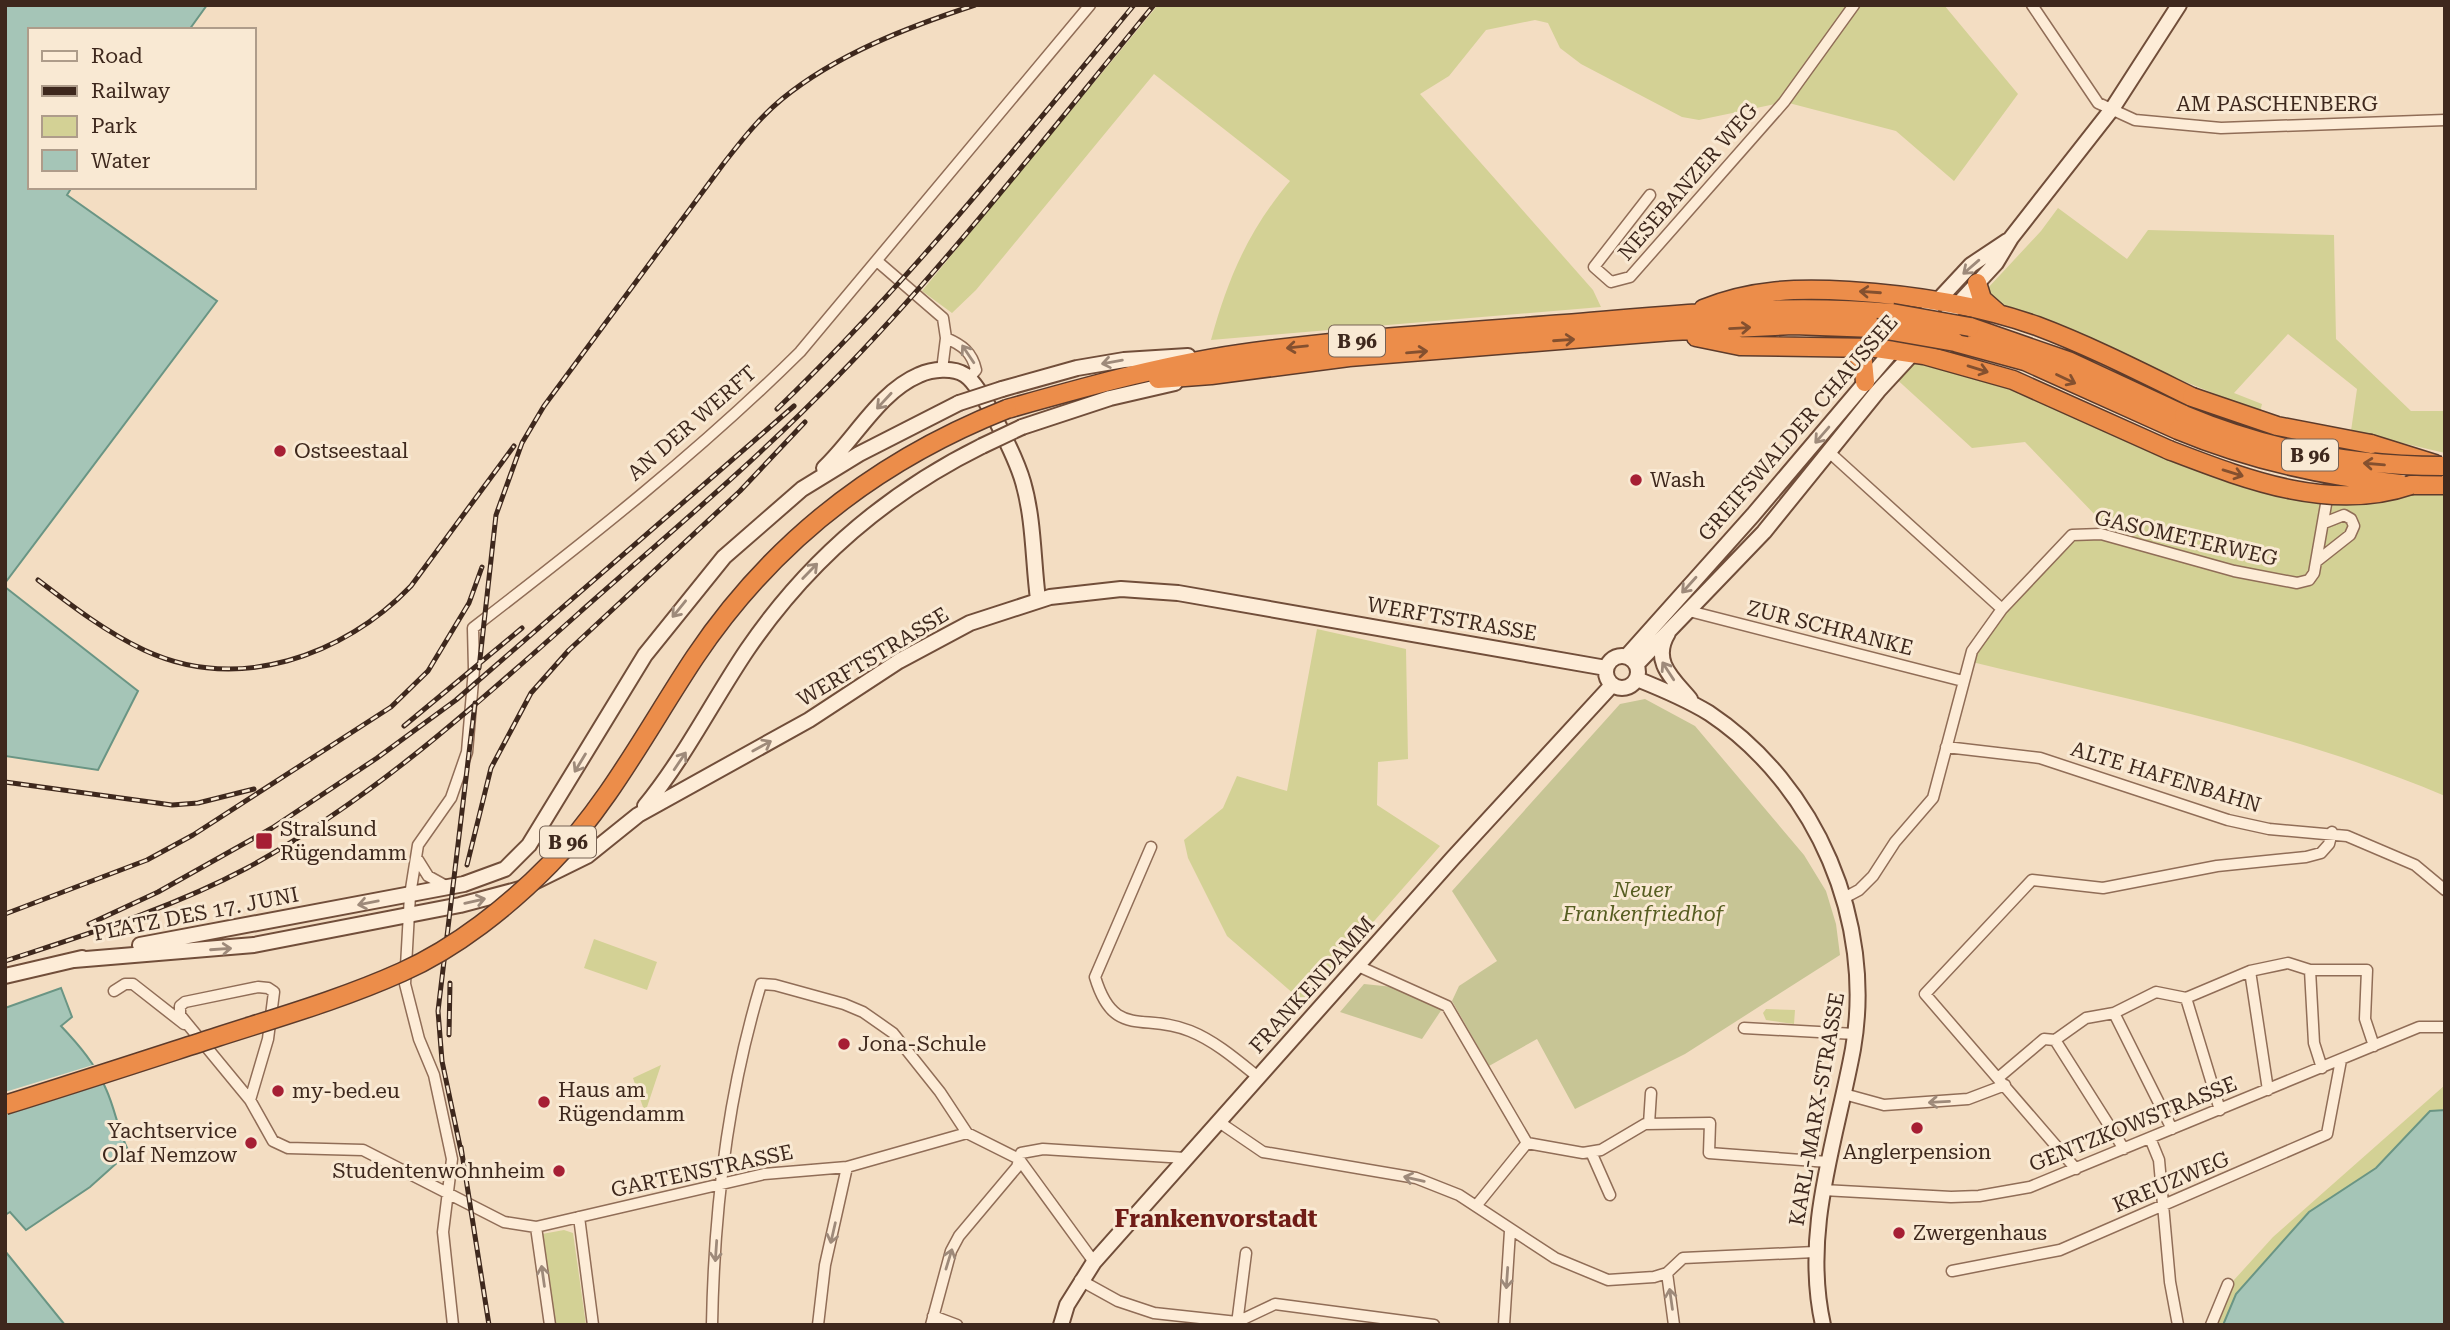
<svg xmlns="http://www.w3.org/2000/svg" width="2450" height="1330" font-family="'Roboto Serif',serif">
<rect width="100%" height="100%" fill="#f3ddc2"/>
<!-- green -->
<path fill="#d3d195" d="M 1158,5 L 1944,5 L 2018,94 L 1954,181 L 1896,131 L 1785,102 L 1699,120 L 1682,117 L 1581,64 L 1560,48 L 1548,23 L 1535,20 L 1486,30 L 1449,76 L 1420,94 L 1593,290 L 1601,307 L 1211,340 C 1228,278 1248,231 1290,181 L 1154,74 L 976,290 L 952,313 L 922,291 Z
M 2058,208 L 2127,259 L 2148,230 L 2334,235 L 2336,339 L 2411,411 L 2445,411 L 2445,453 L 2351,431 L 2357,389 L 2288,334 L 2234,393 L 2262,404 L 2260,412 L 1995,305 L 1987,289 L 2041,231 Z
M 1912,353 L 2294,489 L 2445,485 L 2445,796 C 2292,731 2129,700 1968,661 L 1972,651 L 2072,535 L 2101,534 L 2099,519 L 2025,442 L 1972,448 L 1892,375 Z
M 1317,629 L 1406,649 L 1408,759 L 1378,762 L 1377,805 L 1440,846 L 1303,1002 L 1227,936 L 1188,858 L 1184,840 L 1223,808 L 1237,776 L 1287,791 Z
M 594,939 L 657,962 L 647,990 L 584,968 Z
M 1766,1009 L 1795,1010 L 1794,1024 L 1766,1020 L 1763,1013 Z
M 661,1065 L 645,1113 L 633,1078 Z
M 2445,1085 L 2445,1110 L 2430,1111 L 2376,1168 L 2309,1212 L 2236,1294 L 2223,1325 L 2211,1325 L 2234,1280 L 2273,1237 Z
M 564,1230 L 573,1233 L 586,1325 L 552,1325 L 542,1234 Z"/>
<!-- cemetery -->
<path fill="#c7c595" d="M 1645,699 L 1695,726 L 1804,855 L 1826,891 L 1836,924 L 1840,955 L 1685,1054 L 1575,1109 L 1537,1039 L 1489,1066 L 1452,1001 L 1459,986 L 1497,961 L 1452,891 L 1620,704 Z
M 1364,984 L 1403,988 L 1442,1009 L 1422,1039 L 1340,1012 Z"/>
<!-- water -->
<path fill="#a5c5b7" stroke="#6a9584" stroke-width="2" d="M 5,5 L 207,5 L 189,30 L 30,30 L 30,187 L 72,187 L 67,195 L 217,301 L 5,583 Z
M 5,587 L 138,691 L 98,770 L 5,756 Z
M 61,988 L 72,1017 L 61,1026 C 79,1045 96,1065 106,1089 C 116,1111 117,1129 129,1152 L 90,1187 L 26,1230 L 10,1212 L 5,1215 L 5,1008 Z
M 2445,1110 L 2445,1325 L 2223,1325 L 2236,1294 L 2309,1212 L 2376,1168 L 2430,1111 Z
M 5,1251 L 65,1325 L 5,1325 Z"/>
<!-- pier -->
<path fill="#f3ddc2" d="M 96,1064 L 106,1082 L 5,1113 L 5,1092 Z"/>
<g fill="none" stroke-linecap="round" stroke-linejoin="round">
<defs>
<path id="street" d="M 2032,5 L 2098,103 L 2135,120 L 2221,128 L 2445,120
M 1650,195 L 1594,267 L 1611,282 L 1630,277 L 1784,102 L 1854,5
M 877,261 L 943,318 L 946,338 L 942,370
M 946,338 C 962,345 972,352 976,370 L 969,378
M 1829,452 L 2002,609
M 2317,561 L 2350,535 L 2354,526 L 2351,519 L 2344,515 L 2324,523
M 1689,611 L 1963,681
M 1946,747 L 2040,758 L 2228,820 L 2269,829 L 2347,836 L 2415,865 L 2445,890
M 1151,847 L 1095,977 C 1114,1040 1143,1012 1190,1031 C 1215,1041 1237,1060 1258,1077
M 418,860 L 428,876 L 446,886
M 1844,898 L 1859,890 L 1873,876 L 1895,842 L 1933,798 L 1972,651 L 2002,609 L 2072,535 L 2101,534 L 2234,571 L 2297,583 L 2309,580 L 2314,573 L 2332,470
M 1358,966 L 1447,1006 L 1527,1143 L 1476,1206
M 2310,970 L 2314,1043 L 2322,1068
M 2250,971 L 2268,1090
M 114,991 L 125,984 L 133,984 L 184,1024
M 2186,998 L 2220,1110
M 2114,1013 L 2172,1129
M 1744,1028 L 1855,1034
M 1998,1078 L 2044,1039 L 2055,1040
M 1844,1094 L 1884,1105 L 1968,1099 L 2005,1085
M 250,1100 L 268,1039 L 274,992 L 268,988 L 258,987 L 185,1002 L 180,1006 L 180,1015 L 250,1100 L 273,1141 L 288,1148 L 363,1150 L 504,1222 L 536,1227 L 764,1174 L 847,1167 L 967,1133
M 1219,1122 L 1263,1152 L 1416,1178 L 1459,1195 L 1555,1258 L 1608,1280 L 1654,1277 L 1667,1273 L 1683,1258 L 1815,1252
M 1649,1124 L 1651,1093
M 2150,1138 L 2159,1160 L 2170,1282 L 2178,1325
M 1527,1143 L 1583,1153 L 1601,1150 L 1645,1124 L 1710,1123 L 1709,1153 L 1828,1162
M 2124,1149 L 2055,1040 L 2086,1018 L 2114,1013 L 2156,992 L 2186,998 L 2250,971 L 2288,963 L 2310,970 L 2367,970 L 2365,1019 L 2374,1046
M 1591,1152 L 1610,1195
M 2076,1169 L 1925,994 L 2032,880 L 2103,888 L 2217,866 L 2306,857 L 2321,853 L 2329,844 L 2332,832
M 1823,1190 L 1951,1197 L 1979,1196 L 2030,1187 L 2419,1027 L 2445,1027
M 579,1217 L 593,1325
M 536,1227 L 550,1325
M 1952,1271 L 2060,1250 L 2327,1134 L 2341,1060
M 1667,1273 L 1674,1325
M 1080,1280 L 1118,1301 L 1154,1313 L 1237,1322 L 1275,1304 L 1434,1325
M 933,1316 L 957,1325
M 1237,1324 L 1246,1253
M 453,1325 L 443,1232 L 452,1159 L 434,1075 L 419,1039 L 405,984 L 410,895 L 418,845 L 451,798 L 467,752 L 474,669 L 473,628 C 586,541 699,452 800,352 L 1090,5
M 712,1325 C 714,1211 728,1093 761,984 L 775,985 L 844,1004 L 863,1012 L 893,1033 L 940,1092 L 967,1133 L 1019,1159 L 1094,1262
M 818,1325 L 825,1265 L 847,1167
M 931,1325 L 951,1251 L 959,1236 L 1017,1167 L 1021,1153 L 1043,1149 L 1185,1158
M 1504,1325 L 1510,1231
M 2211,1325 L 2228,1284"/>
<path id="secondary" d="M 1916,324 L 1971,265 L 2007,241
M 1002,389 L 1077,368 L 1124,360 L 1188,356
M 1022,427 L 1110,398 L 1175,383
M 824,468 C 855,439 879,392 919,375 C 932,369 953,367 965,375 C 983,387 1017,461 1023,482 C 1034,520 1033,561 1038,599
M 1668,633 C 1651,661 1672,678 1690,699
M1606 672a16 16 0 1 1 32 0a16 16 0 1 1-32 0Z
M 1627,656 L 1753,515 L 1898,344
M 1637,664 L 1764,532 L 1878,391 L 1996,263 L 2011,238 L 2112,109 L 2179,5
M 1637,679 C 1662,689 1686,699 1709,713 C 1817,785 1875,922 1853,1049 C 1836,1141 1802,1231 1823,1325
M 645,806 C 685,757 712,702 747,650 C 807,562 887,493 982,446
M 140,945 L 464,884 L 505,869 L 529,845 L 645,655 L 724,557 L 802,489 L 859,454 L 959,403
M 74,960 L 254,945 L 460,905 L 520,889 L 587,856 L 638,815 L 809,720 L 899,661 L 970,623 L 1050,597 L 1121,589 L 1178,593 L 1606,668
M 5,976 L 82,958
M 1061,1325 L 1067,1305 L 1094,1262 L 1453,858 L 1612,685"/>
<path id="highway" d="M 1977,283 L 1982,299 L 1999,314
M 1703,309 C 1752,289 1798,288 1849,291 C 1912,295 1978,305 2037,326 C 2090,346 2141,372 2192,397
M 1970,327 L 2068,361 L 2184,415
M 1696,337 L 1740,346 L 1876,348 L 1924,355 L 2013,380 L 2169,450
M 1955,342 L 2025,361 L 2178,430
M 1849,348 L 1863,361 L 1865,382
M 1158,379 L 1211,375 L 1349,357 L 1672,331 L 1793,325 L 1875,328
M 1007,409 C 1089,386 1170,363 1254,352 C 1357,338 1461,332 1565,324 C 1674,315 1783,303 1892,313
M 2371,444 L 2435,464
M 2411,485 L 2445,485"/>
</defs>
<!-- street casing -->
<use href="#street" stroke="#906d57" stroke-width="13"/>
<!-- secondary casing -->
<use href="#secondary" stroke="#714e3a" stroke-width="18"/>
<!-- highway casing -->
<use href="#highway" stroke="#5d3b2b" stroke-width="21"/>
<!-- street -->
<use href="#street" stroke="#fdecd7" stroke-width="10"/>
<!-- secondary -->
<use href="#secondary" stroke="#fdecd7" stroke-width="14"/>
<!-- highway -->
<use href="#highway" stroke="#ec8d4a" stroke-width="18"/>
<defs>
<path id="rail" d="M 777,409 C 907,284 1019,144 1134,5
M 38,580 C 72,606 106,632 144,650 C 238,694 344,656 411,586 L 514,446
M 479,668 L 496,515 L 522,443 L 544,406 L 724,163 C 742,140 760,117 782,99 C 837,54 908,27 975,5
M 404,726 L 522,628
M 5,782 L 172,805 L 198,803 L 254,789
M 467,865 L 491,768 L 531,693 L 569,650 L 740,491 L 805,422
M 5,914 L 147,860 L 193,835 L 391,707 L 428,671 L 469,603 L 482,567
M 89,924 L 158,892 L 272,828 L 377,758 L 456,700 L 794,406
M 5,961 C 87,934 170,909 247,868 C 371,800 474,707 579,613 C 666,536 756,461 837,377 C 951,260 1050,131 1154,5
M 449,1035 L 450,983
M 461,1147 L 489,1325
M 462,1156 L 442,1061 L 438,1011 L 475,703"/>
</defs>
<!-- rail casing -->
<use href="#rail" stroke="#3e281d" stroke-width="5"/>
<!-- rail -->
<use href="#rail" stroke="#f9e9d3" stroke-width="2.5" stroke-dasharray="8" stroke-linecap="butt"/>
<defs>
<path id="secondary-bridge" d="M 959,403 L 1002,389
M 982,446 L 1022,427"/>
<path id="highway-bridge" d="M 1892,313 L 1970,327
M 1875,328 L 1955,342
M 2192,397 L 2277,426 L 2371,444
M 2184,415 C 2267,450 2352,466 2442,466
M 2178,430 C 2250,460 2323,476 2400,484
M 2169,450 C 2245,479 2330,513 2411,485
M 5,1105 C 76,1083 146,1060 217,1037 C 279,1017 342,999 402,972 C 456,948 509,906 550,864 C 609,804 649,726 695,657 C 773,541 878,460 1007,409"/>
</defs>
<!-- secondary-bridge casing -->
<use href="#secondary-bridge" stroke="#714e3a" stroke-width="18" stroke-linecap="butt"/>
<!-- highway-bridge casing -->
<use href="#highway-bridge" stroke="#5d3b2b" stroke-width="21" stroke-linecap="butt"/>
<!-- secondary-bridge -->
<use href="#secondary-bridge" stroke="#fdecd7" stroke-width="14"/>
<!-- highway-bridge -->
<use href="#highway-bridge" stroke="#ec8d4a" stroke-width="18"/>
</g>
<!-- one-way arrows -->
<defs><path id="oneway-shaft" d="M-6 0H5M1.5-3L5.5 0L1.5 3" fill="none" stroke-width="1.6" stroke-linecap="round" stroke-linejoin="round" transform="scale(1.75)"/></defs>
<g stroke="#9e8a7a">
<use href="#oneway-shaft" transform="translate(1971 267) rotate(139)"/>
<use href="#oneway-shaft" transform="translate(968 354) rotate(-124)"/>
<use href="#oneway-shaft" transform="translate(1112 362) rotate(170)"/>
<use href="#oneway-shaft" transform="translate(884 401) rotate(133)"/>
<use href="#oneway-shaft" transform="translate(1822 435) rotate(131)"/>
<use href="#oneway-shaft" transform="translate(810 571) rotate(-46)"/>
<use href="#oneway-shaft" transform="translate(1689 585) rotate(132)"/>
<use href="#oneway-shaft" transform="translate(679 609) rotate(129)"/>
<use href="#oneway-shaft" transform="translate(1668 671) rotate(-123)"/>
<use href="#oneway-shaft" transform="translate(762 746) rotate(-29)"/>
<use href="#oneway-shaft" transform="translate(680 761) rotate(-56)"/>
<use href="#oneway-shaft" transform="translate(580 763) rotate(121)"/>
<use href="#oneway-shaft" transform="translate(475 901) rotate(-13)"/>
<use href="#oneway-shaft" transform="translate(368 903) rotate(169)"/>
<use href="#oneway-shaft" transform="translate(221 949) rotate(-4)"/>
<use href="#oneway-shaft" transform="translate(1939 1102) rotate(177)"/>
<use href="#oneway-shaft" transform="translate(1414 1179) rotate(-167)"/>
<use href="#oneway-shaft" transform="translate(833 1233) rotate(103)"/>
<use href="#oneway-shaft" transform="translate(716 1251) rotate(94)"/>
<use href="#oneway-shaft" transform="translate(949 1259) rotate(-73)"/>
<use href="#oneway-shaft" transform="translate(543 1276) rotate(-98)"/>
<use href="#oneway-shaft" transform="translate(1507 1278) rotate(94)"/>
<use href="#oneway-shaft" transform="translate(1671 1299) rotate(-98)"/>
</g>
<g stroke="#84502f">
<use href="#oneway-shaft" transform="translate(1870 292) rotate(-176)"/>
<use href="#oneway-shaft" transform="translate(1740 328) rotate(-3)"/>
<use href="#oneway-shaft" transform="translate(1564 340) rotate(-4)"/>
<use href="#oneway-shaft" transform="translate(1297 347) rotate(174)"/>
<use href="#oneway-shaft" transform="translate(1417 352) rotate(-5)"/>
<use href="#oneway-shaft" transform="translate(1978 369) rotate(17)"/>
<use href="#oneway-shaft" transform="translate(2066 379) rotate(25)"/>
<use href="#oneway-shaft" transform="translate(2374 464) rotate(-175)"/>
<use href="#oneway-shaft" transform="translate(2233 473) rotate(17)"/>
</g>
<!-- markers -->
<g fill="#a61f34" stroke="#f9e9d3" stroke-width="2.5">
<circle cx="280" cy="451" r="7"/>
<circle cx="1636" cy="480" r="7"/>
<rect x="255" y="832" width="18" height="18" rx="3.5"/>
<circle cx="844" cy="1044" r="7"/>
<circle cx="278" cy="1091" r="7"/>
<circle cx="544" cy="1102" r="7"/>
<circle cx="1917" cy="1128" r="7"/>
<circle cx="251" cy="1143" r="7"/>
<circle cx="559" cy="1171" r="7"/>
<circle cx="1899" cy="1233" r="7"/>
</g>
<g text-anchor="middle" stroke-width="6" stroke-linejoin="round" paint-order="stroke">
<!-- shield labels -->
<g fill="#f9e9d3" stroke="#766254" stroke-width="2">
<rect x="1329" y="325.5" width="56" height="31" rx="5"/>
<rect x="2282" y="439.5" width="56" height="31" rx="5"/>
<rect x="540" y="826.5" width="56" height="31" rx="5"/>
</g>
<g font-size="19" font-weight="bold" fill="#3e281d">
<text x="1357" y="348">B 96</text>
<text x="2310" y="462">B 96</text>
<text x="568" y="849">B 96</text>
</g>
<!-- street labels -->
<g font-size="21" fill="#3e281d" stroke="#f9e9d3">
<text x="2277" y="111">AM PASCHENBERG</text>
<text transform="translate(1688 182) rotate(-49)" y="7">NESEBANZER WEG</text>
<text transform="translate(692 423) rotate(-41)" y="7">AN DER WERFT</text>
<text transform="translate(1798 428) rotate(-49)" y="7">GREIFSWALDER CHAUSSEE</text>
<text transform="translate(2186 538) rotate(13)" y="7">GASOMETERWEG</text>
<text transform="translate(1452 619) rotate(10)" y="7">WERFTSTRASSE</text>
<text transform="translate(1830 628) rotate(14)" y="7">ZUR SCHRANKE</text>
<text transform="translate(873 657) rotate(-31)" y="7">WERFTSTRASSE</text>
<text transform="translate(2166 777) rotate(17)" y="7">ALTE HAFENBAHN</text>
<text transform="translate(196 914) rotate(-11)" y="7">PLATZ DES 17. JUNI</text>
<text transform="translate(1312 985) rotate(-48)" y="7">FRANKENDAMM</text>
<text transform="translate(1817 1109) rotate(-80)" y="7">KARL-MARX-STRASSE</text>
<text transform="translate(2133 1124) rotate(-22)" y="7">GENTZKOWSTRASSE</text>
<text transform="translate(702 1171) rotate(-12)" y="7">GARTENSTRASSE</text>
<text transform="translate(2171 1182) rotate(-23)" y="7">KREUZWEG</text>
</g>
<!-- poi labels -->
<g font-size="21" fill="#3e281d" stroke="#f9e9d3" text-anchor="start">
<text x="294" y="458">Ostseestaal</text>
<text x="1650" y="487">Wash</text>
<text x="280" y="836">Stralsund<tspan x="280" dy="24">Rügendamm</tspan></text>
<text x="858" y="1051">Jona-Schule</text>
<text x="558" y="1097">Haus am<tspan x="558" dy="24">Rügendamm</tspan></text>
<text x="292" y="1098">my-bed.eu</text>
<text x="237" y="1138" text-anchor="end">Yachtservice<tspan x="237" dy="24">Olaf Nemzow</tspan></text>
<text x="1917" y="1159" text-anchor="middle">Anglerpension</text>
<text x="545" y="1178" text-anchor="end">Studentenwohnheim</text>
<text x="1913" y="1240">Zwergenhaus</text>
</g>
<!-- park labels -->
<g font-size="21" font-style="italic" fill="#565d21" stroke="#f9e9d3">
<text x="1643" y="897">Neuer<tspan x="1643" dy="24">Frankenfriedhof</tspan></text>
</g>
<!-- quarter labels -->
<g font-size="24" font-weight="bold" fill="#701c17" stroke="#f9e9d3">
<text x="1216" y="1227">Frankenvorstadt</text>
</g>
</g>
<!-- border -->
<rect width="2450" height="1330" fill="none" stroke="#3e281d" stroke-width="14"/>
<!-- legend -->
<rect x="28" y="28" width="228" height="161" fill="#f9e9d3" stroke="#ae9c8a" stroke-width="2"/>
<rect x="42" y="51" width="35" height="10" fill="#fdecd7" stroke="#ae9c8a" stroke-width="2"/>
<text x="91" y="63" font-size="21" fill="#3e281d">Road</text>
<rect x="42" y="86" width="35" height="10" fill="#3e281d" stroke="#ae9c8a" stroke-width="2"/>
<text x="91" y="98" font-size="21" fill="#3e281d">Railway</text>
<rect x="42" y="116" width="35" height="21" fill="#d3d195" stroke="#ae9c8a" stroke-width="2"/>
<text x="91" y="133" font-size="21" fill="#3e281d">Park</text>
<rect x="42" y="150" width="35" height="21" fill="#a5c5b7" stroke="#ae9c8a" stroke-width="2"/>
<text x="91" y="168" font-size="21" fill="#3e281d">Water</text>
</svg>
